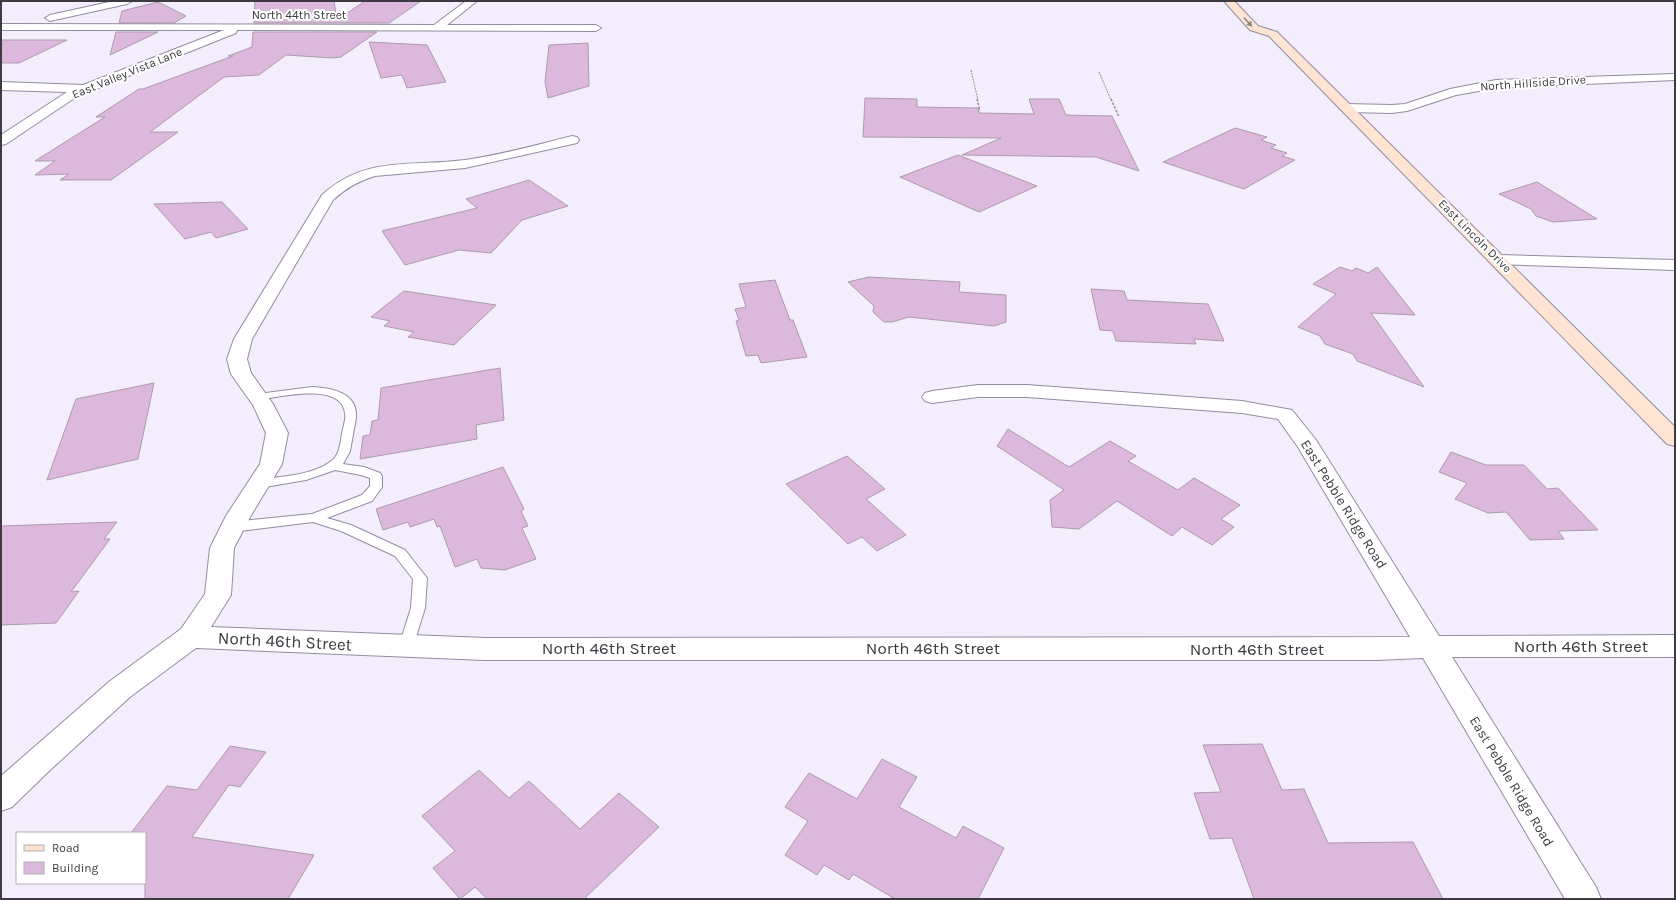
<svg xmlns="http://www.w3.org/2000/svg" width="1676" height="900" font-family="Karla,sans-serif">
<rect width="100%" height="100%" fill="#f4edfe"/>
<!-- building -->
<path fill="#dcb9dc" stroke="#ab9bab" d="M 255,1 L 334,1 L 337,20 L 365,1 L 421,1 L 389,23 L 254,23 Z
M 158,2 L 186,16 L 174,23 L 119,23 L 122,11 Z
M 116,32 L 158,32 L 110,55 Z
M 253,32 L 377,32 L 341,57 L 333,58 L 286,55 L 259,75 L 224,77 L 150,132 L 178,132 L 111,180 L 60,180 L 69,174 L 35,175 L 55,161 L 35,161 L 105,117 L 96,117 L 139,89 L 143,89 L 233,56 L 228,56 L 252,47 Z
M 1,40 L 67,40 L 19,63 L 1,63 Z
M 369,42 L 427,45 L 446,82 L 407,88 L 402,75 L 381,78 Z
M 588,43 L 589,86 L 548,98 L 545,82 L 549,45 Z
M 865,98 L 917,99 L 917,107 L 978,108 L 979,113 L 1034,114 L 1029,99 L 1059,99 L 1066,115 L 1112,116 L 1139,171 L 1096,157 L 962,155 L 1001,138 L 863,137 Z
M 1235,128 L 1267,137 L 1261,140 L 1276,145 L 1271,148 L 1287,153 L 1282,156 L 1295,160 L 1244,189 L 1163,162 Z
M 958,155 L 1037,186 L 979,212 L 900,177 Z
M 529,180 L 568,206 L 522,220 L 491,253 L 459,250 L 405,265 L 382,231 L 477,208 L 466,199 Z
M 1537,182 L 1597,219 L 1553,222 L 1536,216 L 1531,209 L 1499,194 Z
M 222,202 L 248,229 L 216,238 L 211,232 L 185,239 L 154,204 Z
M 1340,267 L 1352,271 L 1356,268 L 1368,273 L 1377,267 L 1415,315 L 1371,313 L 1424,387 L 1357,361 L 1353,354 L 1325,344 L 1320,336 L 1298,327 L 1336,294 L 1313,284 Z
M 869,277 L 960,282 L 959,292 L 1006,295 L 1006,322 L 994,326 L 909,317 L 892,322 L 884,322 L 873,312 L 874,306 L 848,282 Z
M 775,280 L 790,320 L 793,320 L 807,357 L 761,363 L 758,355 L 746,356 L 736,321 L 739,320 L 735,309 L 746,307 L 739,284 Z
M 1091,289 L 1124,291 L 1127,300 L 1208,304 L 1224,341 L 1194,339 L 1196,344 L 1116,341 L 1113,331 L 1100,330 Z
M 404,291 L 496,305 L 454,345 L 408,337 L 414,332 L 384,326 L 390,321 L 371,317 Z
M 500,368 L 504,420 L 476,425 L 477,439 L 360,459 L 363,436 L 370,435 L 372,421 L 378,420 L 381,388 Z
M 154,383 L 138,459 L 47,480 L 76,399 Z
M 1008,429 L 1069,467 L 1110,441 L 1136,456 L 1128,461 L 1178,490 L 1194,478 L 1240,505 L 1221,519 L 1234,527 L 1212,545 L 1182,527 L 1172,536 L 1117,501 L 1079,529 L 1052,527 L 1050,500 L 1064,490 L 997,446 Z
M 1451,452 L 1486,465 L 1524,465 L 1547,489 L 1558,488 L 1598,530 L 1558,531 L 1564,539 L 1530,540 L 1506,512 L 1488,513 L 1455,499 L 1467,483 L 1439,472 Z
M 847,456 L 885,489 L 866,499 L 906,535 L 877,551 L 862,537 L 848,544 L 786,484 Z
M 503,467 L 524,509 L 521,511 L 528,526 L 522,528 L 536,559 L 505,570 L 481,568 L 477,559 L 455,567 L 440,526 L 437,527 L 434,519 L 410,527 L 408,522 L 383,530 L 376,509 Z
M 117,522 L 104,539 L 110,539 L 71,592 L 79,591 L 56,623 L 1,625 L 1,526 Z
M 1262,744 L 1282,790 L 1304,789 L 1328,843 L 1413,842 L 1443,899 L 1254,899 L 1232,838 L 1210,839 L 1194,793 L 1221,792 L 1203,745 Z
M 230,746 L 266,752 L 240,787 L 229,785 L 192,837 L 314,855 L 288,899 L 145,899 L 145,833 L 131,833 L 167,786 L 197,790 Z
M 882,759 L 917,777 L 899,807 L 956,838 L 963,826 L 1004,848 L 978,899 L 895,899 L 853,874 L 849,880 L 824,865 L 817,875 L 785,855 L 808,821 L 785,807 L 809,773 L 857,799 Z
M 479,770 L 509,798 L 529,781 L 580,829 L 619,793 L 659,827 L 584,899 L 487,899 L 475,887 L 460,899 L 433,868 L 455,851 L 422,816 Z"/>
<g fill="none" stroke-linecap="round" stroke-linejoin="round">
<defs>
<path id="service" d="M 312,387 C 331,388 358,392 356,418 L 350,451 L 343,464 L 364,467 L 380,473 L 382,476 L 382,487 L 372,501 L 327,518 L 351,525 L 405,550 L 427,578 L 425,608 L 412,650 L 407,652 L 402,650 L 399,646 L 411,608 L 413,579 L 395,556 L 341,531 L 313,522 L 232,532 L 227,530 L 225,527 L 227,524 L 232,522 L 312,514 L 362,495 L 370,486 L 370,478 L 361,475 L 335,470 L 306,480 L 259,488 L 255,487 L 253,484 L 255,481 L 259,480 C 282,476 310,476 330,462 C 341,455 340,441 343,429 C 344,424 346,419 345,414 C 343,381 278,397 258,400 L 252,397 L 258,394 Z"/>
<path id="minor" d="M 114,1 L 132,1 L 127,4 L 50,21 L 45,18 L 50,15 Z
M 466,1 L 477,1 L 447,25 L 596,25 L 601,28 L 596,31 L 237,30 L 236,33 L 76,97 L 6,144 L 1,145 L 1,135 L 67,92 L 1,90 L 1,82 L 83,85 L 224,30 L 1,30 L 1,24 L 434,25 Z
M 1675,74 L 1675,80 L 1496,88 L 1456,95 L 1407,111 L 1392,113 L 1345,112 L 1339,108 L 1345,104 L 1392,105 L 1405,104 L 1450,89 L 1496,80 Z
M 572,136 L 577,137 L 579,140 L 577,143 L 465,168 L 375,176 C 358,181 346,188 333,200 L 252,339 L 247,359 L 251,373 L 273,404 L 288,433 L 282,464 L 250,517 L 234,548 L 231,595 L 211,627 L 485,638 L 1410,637 L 1298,447 L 1278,419 L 1242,413 L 1027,397 L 978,397 L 932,403 L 925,401 L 922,397 L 925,393 L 932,391 L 978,385 L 1027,385 L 1242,401 L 1292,410 L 1316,440 L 1439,636 L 1675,635 L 1675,657 L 1452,657 L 1596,887 L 1601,899 L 1565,899 L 1423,658 L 1376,660 L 485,660 L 196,648 L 130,697 L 49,771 L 12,807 L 1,811 L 1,776 L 110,681 L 181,629 L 205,594 L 210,548 L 226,516 L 260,464 L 266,433 L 253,405 L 231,374 L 227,359 L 234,339 L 322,195 C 366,155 411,167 465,160 C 501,155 537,145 572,136 Z
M 1499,255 L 1675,260 L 1675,270 L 1493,264 L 1491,260 L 1493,256 Z"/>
<path id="secondary" d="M 1224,1 L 1234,1 L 1258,26 L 1277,32 L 1675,427 L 1675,446 L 1667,444 L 1269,36 L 1250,30 Z"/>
</defs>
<!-- service casing -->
<use href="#service" stroke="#948c9f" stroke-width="2"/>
<!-- minor casing -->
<use href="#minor" stroke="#948c9f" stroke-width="2"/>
<!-- secondary casing -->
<use href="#secondary" stroke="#948c9f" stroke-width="2"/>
<!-- path-far1 -->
<path stroke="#918c99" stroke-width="1" stroke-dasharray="2 1" stroke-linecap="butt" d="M 971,70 L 978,100
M 1099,72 L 1111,100"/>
<!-- path -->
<path stroke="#918c99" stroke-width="1.5" stroke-dasharray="2.5 1.5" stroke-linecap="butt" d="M 977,99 L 980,111
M 1111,99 L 1119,117"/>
<!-- service -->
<use href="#service" fill="#fff" fill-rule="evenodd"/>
<!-- minor -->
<use href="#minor" fill="#fff" fill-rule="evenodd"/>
<!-- secondary -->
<use href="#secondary" fill="#fee4d2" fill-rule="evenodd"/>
</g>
<!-- one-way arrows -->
<defs><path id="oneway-solid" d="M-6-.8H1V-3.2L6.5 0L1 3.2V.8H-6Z"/></defs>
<use fill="#948683" href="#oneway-solid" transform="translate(1248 22) rotate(47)"/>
<g text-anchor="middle" stroke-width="4" stroke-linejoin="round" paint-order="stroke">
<!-- far-street labels -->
<g font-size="12" fill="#3d3a42" stroke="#fff">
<text x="299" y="19">North 44th Street</text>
<text transform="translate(127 73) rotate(-22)" y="4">East Valley Vista Lane</text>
<text transform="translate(1533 83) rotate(-4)" y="4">North Hillside Drive</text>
<text transform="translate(1475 236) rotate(45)" y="4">East Lincoln Drive</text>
</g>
<!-- street labels -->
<g font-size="14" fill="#3d3a42" stroke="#fff">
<text transform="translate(1344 504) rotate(58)" y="5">East Pebble Ridge Road</text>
<text transform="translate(1512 781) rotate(59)" y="5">East Pebble Ridge Road</text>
</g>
<!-- near-street labels -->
<g font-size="17" fill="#3d3a42" stroke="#fff">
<text transform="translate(285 641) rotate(3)" y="6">North 46th Street</text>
<text x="1581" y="652">North 46th Street</text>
<text x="609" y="654">North 46th Street</text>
<text x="933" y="654">North 46th Street</text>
<text x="1257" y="655">North 46th Street</text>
</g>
</g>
<!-- border -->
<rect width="1676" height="900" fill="none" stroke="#3d3a42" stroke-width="4"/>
<!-- legend -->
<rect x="16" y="832" width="130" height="52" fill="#ffffff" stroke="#b1b0b3"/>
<rect x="24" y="845" width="20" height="6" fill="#fee4d2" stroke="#b1b0b3"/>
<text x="52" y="852" font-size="12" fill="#3d3a42">Road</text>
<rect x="24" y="862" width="20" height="12" fill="#dcb9dc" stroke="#b1b0b3"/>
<text x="52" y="872" font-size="12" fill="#3d3a42">Building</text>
</svg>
